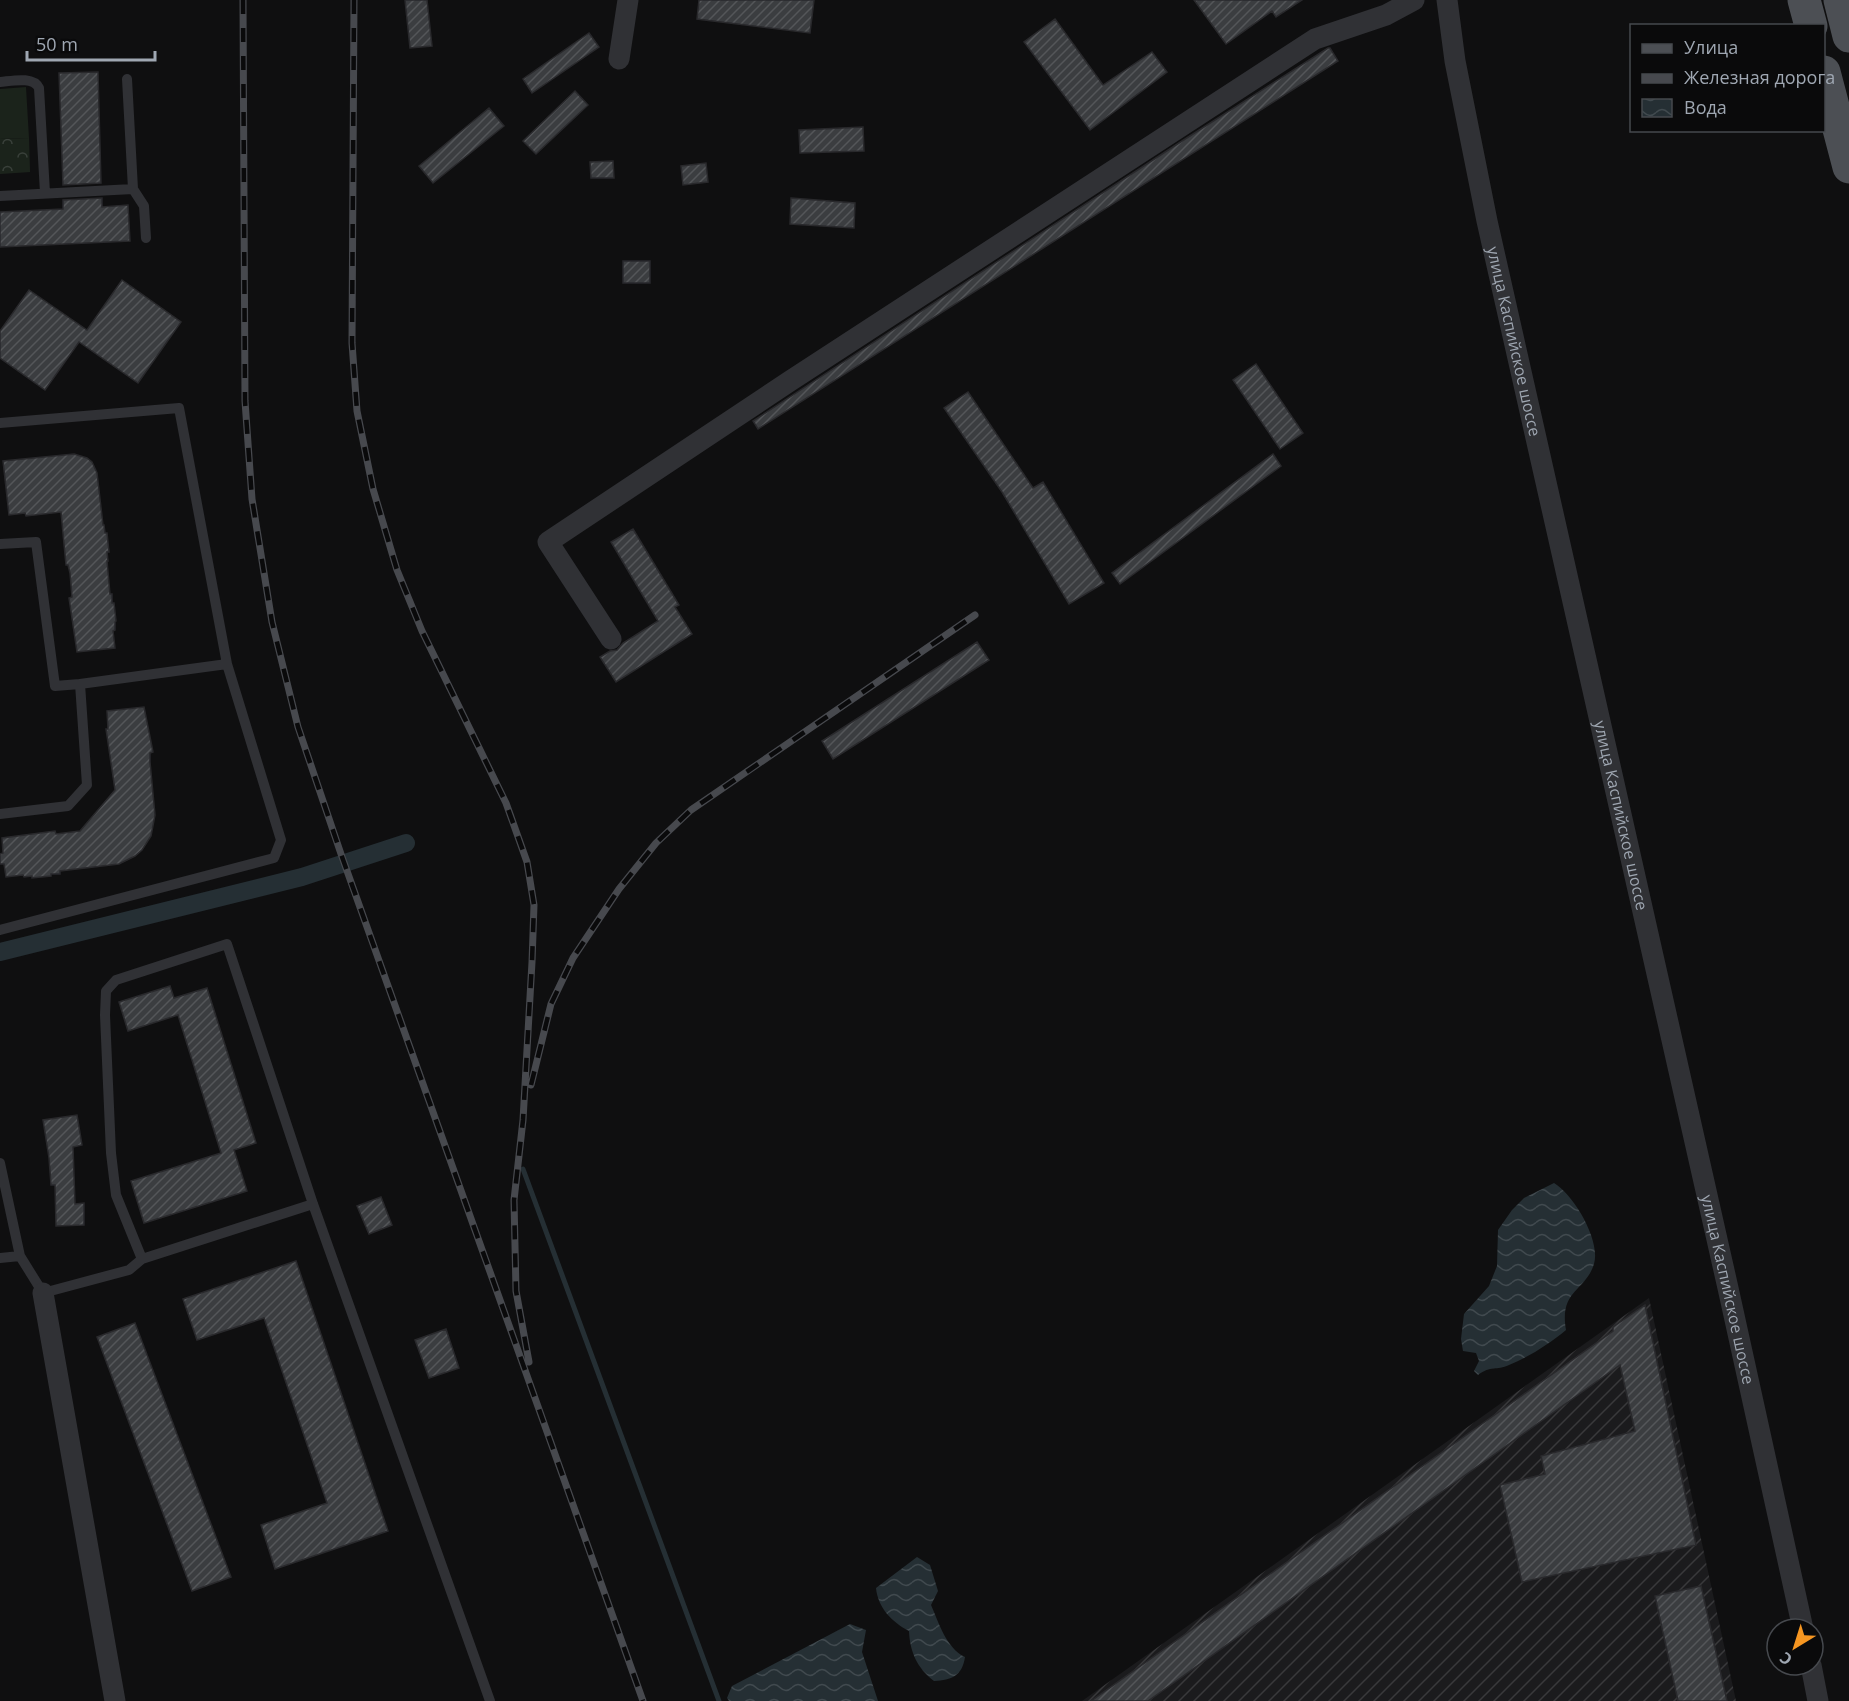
<svg xmlns="http://www.w3.org/2000/svg" width="1849" height="1701" font-family="'Open Sans',sans-serif">
<defs>
<pattern id="industrial-furrows" width="10" height="10" patternUnits="userSpaceOnUse" patternTransform="scale(1.5)"><rect width="10" height="10" fill="#1b1b1d"/><path d="M-1 1l2-2M0 10L10 0M9 11l2-2" fill="none" stroke="#39393b"/></pattern>
<pattern id="park-crowns" width="20" height="18" patternUnits="userSpaceOnUse" patternTransform="scale(1.5)"><rect width="20" height="18" fill="#1b231b"/><path d="M2 6a3 3 0 1 1 6 0M12 15a3 3 0 1 1 6 0" fill="none" stroke="#39403a"/></pattern>
<pattern id="water-waves" width="16" height="10" patternUnits="userSpaceOnUse" patternTransform="scale(1.5)"><rect width="16" height="10" fill="#252f34"/><path d="M0 5q4-4 8 0t8 0" fill="none" stroke="#414a4f"/></pattern>
<pattern id="building-hatch" width="6" height="6" patternUnits="userSpaceOnUse" patternTransform="scale(1.5)"><rect width="6" height="6" fill="#3b3d40"/><path d="M-1 1l2-2M0 6l6-6M5 7l2-2" fill="none" stroke="#545659"/></pattern>
</defs>
<rect width="100%" height="100%" fill="#0f0f10"/>
<!-- industrial -->
<path fill="url(#industrial-furrows)" d="M 1649,1298 L 1736,1701 L 1082,1701 Z"/>
<!-- park -->
<path fill="url(#park-crowns)" d="M 29,138 L 30,172 L 0,174 L 0,139 Z"/>
<!-- pitch -->
<path fill="#1b231b" d="M 26,87 L 29,138 L 0,139 L 0,89 Z"/>
<!-- water -->
<path fill="url(#water-waves)" d="M 1554,1183 C 1573,1194 1601,1240 1594,1264 C 1585,1292 1559,1290 1566,1330 C 1549,1344 1529,1357 1509,1365 C 1496,1371 1491,1365 1478,1375 L 1474,1371 L 1479,1361 L 1476,1353 L 1463,1351 L 1461,1339 L 1464,1314 L 1489,1286 L 1497,1266 L 1498,1230 L 1512,1210 L 1524,1198 Z
M 917,1557 L 930,1565 L 938,1591 L 931,1605 C 939,1623 946,1648 965,1657 C 962,1676 952,1680 934,1681 C 917,1668 910,1652 909,1631 C 892,1622 878,1608 876,1588 Z
M 850,1624 L 866,1630 L 862,1652 L 878,1701 L 729,1701 L 727,1698 L 732,1686 Z"/>
<g fill="none" stroke-linecap="round" stroke-linejoin="round">
<!-- stream -->
<path stroke="#252f34" stroke-width="5" d="M 523,1169 L 719,1701"/>
<!-- canal -->
<path stroke="#252f34" stroke-width="18" d="M 0,952 L 302,877 L 406,843"/>
</g>
<!-- building -->
<path fill="url(#building-hatch)" stroke="#29292c" stroke-width="1.5" d="M 405,0 L 427,0 L 432,46 L 410,48 Z
M 699,0 L 814,0 L 810,33 L 697,19 Z
M 1194,0 L 1302,0 L 1276,17 L 1272,11 L 1226,44 Z
M 1055,19 L 1103,85 L 1152,52 L 1167,72 L 1090,130 L 1024,42 Z
M 589,33 L 599,47 L 532,93 L 523,79 Z
M 1328,48 L 1330,48 L 1338,61 L 758,429 L 753,421 L 1182,141 Z
M 98,72 L 101,183 L 63,185 L 59,73 Z
M 575,91 L 588,105 L 536,154 L 523,141 Z
M 489,108 L 504,126 L 433,183 L 419,166 Z
M 863,127 L 864,151 L 800,153 L 799,130 Z
M 613,161 L 614,178 L 591,178 L 590,162 Z
M 706,163 L 708,182 L 683,185 L 681,166 Z
M 102,198 L 102,207 L 128,205 L 130,241 L 0,247 L 0,212 L 63,209 L 63,200 Z
M 791,198 L 855,203 L 854,228 L 790,224 Z
M 623,261 L 650,261 L 650,283 L 623,283 Z
M 122,280 L 181,322 L 138,383 L 79,342 L 45,390 L 0,358 L 0,331 L 29,290 L 87,330 Z
M 1256,364 L 1303,433 L 1280,449 L 1233,380 Z
M 968,392 L 1033,488 L 1043,482 L 1104,583 L 1069,604 L 1002,492 L 944,408 Z
M 74,454 L 87,458 L 92,462 L 97,473 L 103,525 L 104,525 L 105,533 L 107,533 L 109,552 L 107,552 L 108,561 L 107,561 L 110,594 L 112,594 L 112,603 L 114,603 L 116,621 L 115,622 L 115,630 L 113,631 L 115,648 L 77,652 L 69,598 L 72,597 L 70,573 L 68,565 L 66,565 L 61,512 L 26,516 L 25,513 L 9,515 L 3,461 Z
M 1273,454 L 1281,466 L 1120,584 L 1112,573 Z
M 633,529 L 679,605 L 675,607 L 692,634 L 616,682 L 600,657 L 610,651 L 617,650 L 623,643 L 658,621 L 611,542 Z
M 977,642 L 989,660 L 833,759 L 822,741 Z
M 144,707 L 153,752 L 150,753 L 150,762 L 155,815 L 151,836 L 142,850 L 135,856 L 119,864 L 60,871 L 60,874 L 51,874 L 51,876 L 32,878 L 32,876 L 24,877 L 23,875 L 6,877 L 4,864 L 0,864 L 0,854 L 3,853 L 2,838 L 55,831 L 56,834 L 80,831 L 115,790 L 106,729 L 108,729 L 107,711 Z
M 170,986 L 174,998 L 207,988 L 256,1143 L 234,1150 L 247,1191 L 144,1223 L 131,1181 L 221,1153 L 178,1015 L 128,1031 L 119,1002 Z
M 77,1115 L 82,1145 L 73,1147 L 75,1204 L 84,1203 L 84,1225 L 56,1226 L 55,1185 L 51,1185 L 49,1158 L 43,1120 Z
M 381,1197 L 392,1225 L 369,1234 L 357,1206 Z
M 296,1261 L 388,1531 L 275,1569 L 261,1525 L 327,1503 L 264,1318 L 197,1340 L 183,1299 Z
M 1645,1305 L 1696,1545 L 1522,1582 L 1500,1485 L 1545,1474 L 1541,1456 L 1635,1431 L 1620,1365 L 1148,1701 L 1091,1701 L 1613,1331 L 1613,1327 Z
M 135,1323 L 231,1577 L 192,1591 L 97,1337 Z
M 446,1329 L 459,1368 L 429,1378 L 415,1340 Z
M 1701,1586 L 1727,1701 L 1678,1701 L 1655,1596 Z"/>
<g fill="none" stroke-linecap="round" stroke-linejoin="round">
<!-- service -->
<path stroke="#303135" stroke-width="10" d="M 0,82 C 12,81 33,76 39,88 L 45,193
M 133,189 L 144,206 L 146,238
M 0,196 L 133,189 L 127,79
M 0,423 L 179,408 L 227,664
M 0,544 L 36,542 L 55,686 L 80,684 L 87,785 L 68,806 L 0,814
M 0,930 L 274,858 L 281,840 L 227,664 L 80,684
M 0,1163 L 20,1256
M 0,1258 L 20,1256 L 43,1293 L 129,1270 L 142,1259 L 313,1204
M 142,1259 L 116,1195 L 111,1153 L 105,1015 L 106,991 L 116,980 L 227,944 L 313,1204 L 490,1701"/>
<!-- minor -->
<g stroke="#303135" stroke-width="21">
<path id="s1" d="M 1447,0 L 1455,61 L 1487,221 L 1728,1288 L 1803,1629"/>
<path d="M 619,59 L 628,0"/>
<path d="M 611,639 L 548,542 L 790,381 L 1315,39 L 1386,15 L 1414,0"/>
<path d="M 43,1293 L 115,1701"/>
<path d="M 1811,1665 L 1818,1701"/>
</g>
<!-- primary -->
<path stroke="#4c4f54" stroke-width="33" d="M 1804,0 L 1811,26
M 1840,0 L 1849,36
M 1824,72 L 1849,167"/>
<defs>
<path id="rail" d="M 243,0 L 245,401 L 252,499 L 272,622 L 298,727 L 341,854 L 643,1701
M 354,0 L 352,343 L 357,411 L 373,489 L 397,570 L 422,631 L 506,803 L 527,862 L 534,905 L 532,962 L 523,1120 L 514,1200 L 516,1291 L 529,1362
M 531,1085 L 551,1004 L 573,958 L 619,889 L 656,843 L 691,810 L 975,615"/>
</defs>
<!-- rail casing -->
<use href="#rail" stroke="#47494e" stroke-width="7"/>
<!-- rail -->
<use href="#rail" stroke="#0a0a0b" stroke-width="4.5" stroke-dasharray="14" stroke-linecap="butt"/>
</g>
<g text-anchor="middle" stroke-width="6" stroke-linejoin="round" paint-order="stroke">
<!-- street labels -->
<g font-size="16" fill="#9fa7b2" stroke="#0a0a0b">
<text dy="6" stroke="none"><textPath href="#s1" startOffset="348">улица Каспийское шоссе</textPath></text>
<text dy="6" stroke="none"><textPath href="#s1" startOffset="834">улица Каспийское шоссе</textPath></text>
<text dy="6" stroke="none"><textPath href="#s1" startOffset="1320">улица Каспийское шоссе</textPath></text>
</g>
</g>
<!-- legend -->
<rect x="1630" y="24" width="195" height="108" fill="#0a0a0b" stroke="#46494e" stroke-width="1.5"/>
<rect x="1642" y="44" width="30" height="9" fill="#4c4f54" stroke="#46494e" stroke-width="1.5"/>
<text x="1684" y="54" font-size="18" fill="#9fa7b2">Улица</text>
<rect x="1642" y="74" width="30" height="9" fill="#47494e" stroke="#46494e" stroke-width="1.5"/>
<text x="1684" y="84" font-size="18" fill="#9fa7b2">Железная дорога</text>
<rect x="1642" y="99" width="30" height="18" fill="url(#water-waves)" stroke="#46494e" stroke-width="1.5"/>
<text x="1684" y="114" font-size="18" fill="#9fa7b2">Вода</text>
<!-- north arrow -->
<g transform="translate(1795 1647) rotate(218)"><circle r="28" fill="#0a0a0b" stroke="#46494e" stroke-width="1.5"/>
<path d="M0-4.5L10 22L0 15L-10 22Z" fill="#f69621"/>
<text y="-9" font-size="16" font-weight="bold" text-anchor="middle" fill="#9fa7b2">С</text>
</g>
<!-- scale -->
<path d="M27 51v9h128v-9" fill="none" stroke="#9fa7b2" stroke-width="3"/>
<text x="36" y="51" font-size="18" fill="#9fa7b2" stroke="#0a0a0b" stroke-width="4.5" paint-order="stroke">50 m</text>
</svg>
